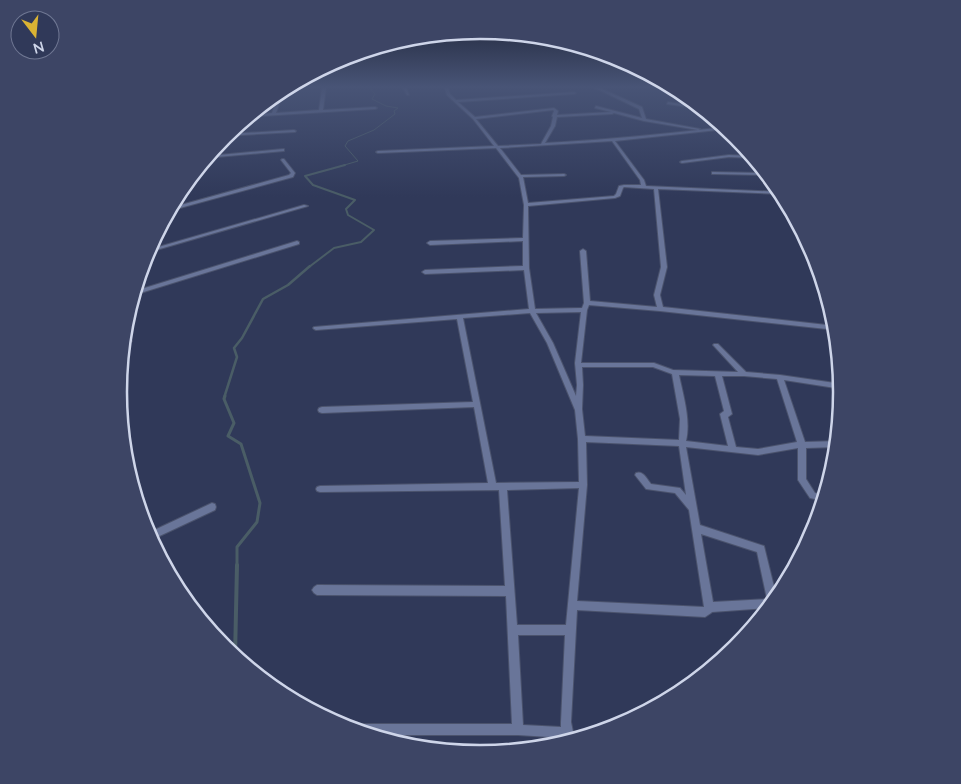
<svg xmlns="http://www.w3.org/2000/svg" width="961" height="784" font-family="Lato,sans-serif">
<rect width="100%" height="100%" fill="#303959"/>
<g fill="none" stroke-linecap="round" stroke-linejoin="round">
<!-- stream-far4 -->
<path stroke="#4a5d66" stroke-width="1" d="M 341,166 L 358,161 L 345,146 L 348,141 L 374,130 L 395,114 L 394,111 L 398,108 L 386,106 L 372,99 L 375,94 L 369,87"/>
<!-- stream-far3 -->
<path stroke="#4a5d66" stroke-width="2" d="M 309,267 L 334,248 L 361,242 L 374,230 L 348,215 L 346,209 L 355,200 L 313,185 L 305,176 L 345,165"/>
<!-- stream-far2 -->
<path stroke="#4a5d66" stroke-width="2.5" d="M 224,398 L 237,357 L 234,348 L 242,338 L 263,299 L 288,285 L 310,266"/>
<!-- stream-far1 -->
<path stroke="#4a5d66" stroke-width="3" d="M 225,396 L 224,399 L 234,423 L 228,436 L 241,444 L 260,503 L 257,522 L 237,547 L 237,566"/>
<!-- stream -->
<path stroke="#4a5d66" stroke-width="4" d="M 235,657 L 237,565"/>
<defs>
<path id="street" d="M 324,87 L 326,88 L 323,110 L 375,107 L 377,108 L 375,109 L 248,117 L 250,115 L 272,113 L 280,91 L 283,89 L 284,90 L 276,113 L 319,110 L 322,88 Z
M 402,87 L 406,87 L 409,95 L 407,95 Z
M 444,87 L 448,87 L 450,94 L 456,100 L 574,92 L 576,93 L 574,94 L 458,102 L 475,117 L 554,108 L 558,111 L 557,115 L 611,112 L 595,108 L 596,106 L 642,118 L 639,109 L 593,87 L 598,87 L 642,107 L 646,119 L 700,129 L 698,130 L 644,121 L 614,113 L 612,114 L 557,117 L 555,126 L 545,143 C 605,140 665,134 725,127 L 727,129 L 615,141 L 644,180 L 646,186 L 782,192 L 783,194 L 658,189 L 667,267 L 660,295 L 663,307 L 836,326 L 836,330 L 660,311 L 589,305 L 587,310 L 581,363 L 654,363 L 673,370 L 738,372 L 714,346 L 713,345 L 714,344 L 718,344 L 746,372 L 780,375 L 842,384 L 842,389 L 784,380 L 805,442 L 838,441 L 837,447 L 806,448 L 806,479 L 815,493 L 826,495 L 824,501 L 810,498 L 798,480 L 798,448 L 758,455 L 686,447 L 700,525 L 764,546 L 777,599 L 769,608 L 712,612 L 711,613 L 705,617 L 577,610 L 571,722 L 573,732 L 577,739 L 567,742 L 565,738 L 518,735 L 369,735 L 344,727 L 345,725 L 349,724 L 512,724 L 506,596 L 317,595 L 314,593 L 312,590 L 314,587 L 317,585 L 505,586 L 499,490 L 320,492 L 317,491 L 316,489 L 317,487 L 320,486 L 488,483 L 474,407 L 322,413 L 319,412 L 318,410 L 319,408 L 322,407 L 473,402 L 457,319 L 316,330 L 314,329 L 313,328 L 314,327 L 529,309 L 524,270 L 425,274 L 422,272 L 425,270 L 523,266 L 523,241 L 430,245 L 427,243 L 430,241 L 523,238 L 524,205 L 519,178 L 496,148 L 378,153 L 376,152 L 378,151 L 494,146 L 473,119 L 447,95 ZM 553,110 L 554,111 L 552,116 L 553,117 L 551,126 L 541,144 L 498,146 L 476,119 ZM 612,141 L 640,180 L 641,185 L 624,185 L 619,186 L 616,194 L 614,196 L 528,203 L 523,177 L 564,176 L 566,175 L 564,174 L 521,175 L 500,148 ZM 624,187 L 654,189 L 661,267 L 654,295 L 657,307 L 590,301 L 586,251 L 583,249 L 580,251 L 584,303 L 582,308 L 535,309 L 529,268 L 528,206 L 615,198 L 620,196 L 623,188 ZM 581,312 L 575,363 L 577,385 L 576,396 L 553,343 L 536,313 ZM 530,313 L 547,343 L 575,410 L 578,439 L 579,482 L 496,483 L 463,318 ZM 582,367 L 653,367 L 672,374 L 680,419 L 679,440 L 585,436 L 582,409 L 583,385 ZM 679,375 L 715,376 L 724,411 L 720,414 L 728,446 L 686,441 C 691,420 683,395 679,375 ZM 722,376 L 744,376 L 777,379 L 797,442 L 758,449 L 736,447 L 728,417 L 732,414 ZM 586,442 L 679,446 L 686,495 L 680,488 L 651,484 C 647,479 643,470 636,473 L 635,475 L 646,489 L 675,493 L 689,510 L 704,607 L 577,601 L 587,485 ZM 579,488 L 566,625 L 517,625 L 507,490 ZM 701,534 L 757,552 L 767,599 L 713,602 ZM 518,635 L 565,635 L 561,722 L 561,727 L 523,725 Z
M 668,102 L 701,107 L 703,109 L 667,104 Z
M 294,130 L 296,131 L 295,132 L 225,136 L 227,134 Z
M 283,149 L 284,149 L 284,151 L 206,158 L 208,156 Z
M 729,155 L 753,156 L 755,158 L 729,157 L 682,163 L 680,162 L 682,161 Z
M 282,159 L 284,159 L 295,173 L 293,177 L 169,211 L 170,208 L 289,175 L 291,173 L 281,160 Z
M 712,172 L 767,173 L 769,175 L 714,174 L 712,174 Z
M 304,205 L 308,206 L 146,253 L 148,250 Z
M 297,241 L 299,242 L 299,244 L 134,295 L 135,291 Z
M 129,339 L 132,341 L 131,342 L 123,345 L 124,341 Z
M 212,503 L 215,504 L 216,507 L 215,510 L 151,540 L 148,533 Z"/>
</defs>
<!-- street casing -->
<use href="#street" stroke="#4b536d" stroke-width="2"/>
<!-- street -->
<use href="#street" fill="#697599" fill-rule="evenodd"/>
</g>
<!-- sky -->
<linearGradient id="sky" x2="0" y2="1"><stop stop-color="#1a1f31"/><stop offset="0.44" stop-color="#485476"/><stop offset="1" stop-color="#485476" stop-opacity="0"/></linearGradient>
<rect width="961" height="197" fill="url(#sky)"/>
<!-- crop -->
<path d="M0 0H961V784H0ZM127 392a353 353 0 1 1 706 0a353 353 0 1 1-706 0Z" fill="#3d4565" fill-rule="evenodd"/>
<path fill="none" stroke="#ced5e9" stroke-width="2.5" d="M127 392a353 353 0 1 1 706 0a353 353 0 1 1-706 0Z"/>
<!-- north arrow -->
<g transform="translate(35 35) rotate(164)"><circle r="24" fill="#303959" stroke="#6f7793"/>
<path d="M0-4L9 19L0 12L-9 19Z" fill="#dab333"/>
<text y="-8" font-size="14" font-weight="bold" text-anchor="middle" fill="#ced5e9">N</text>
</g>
</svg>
